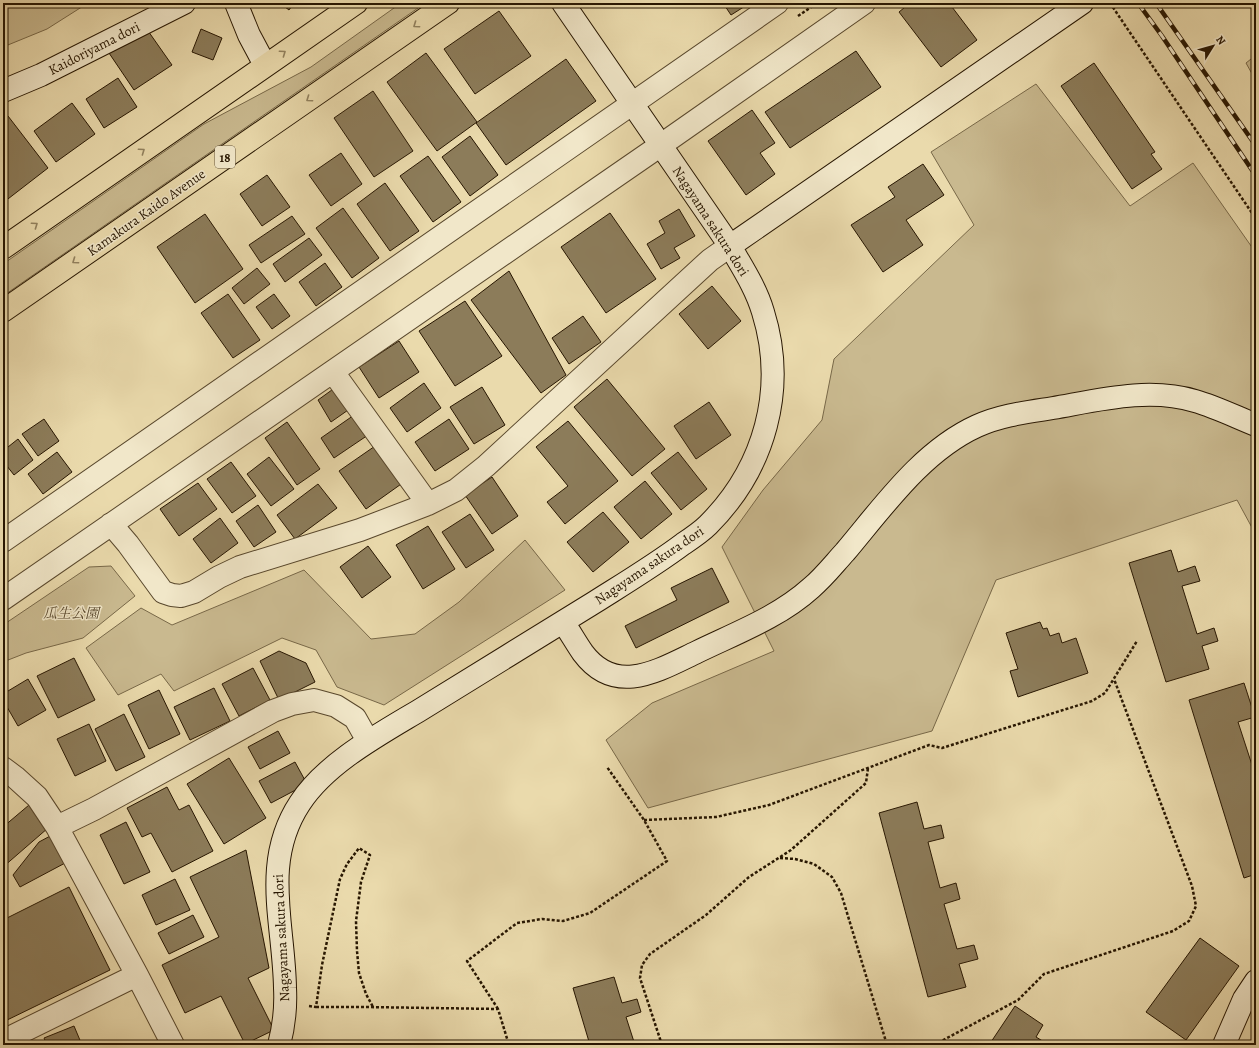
<svg xmlns="http://www.w3.org/2000/svg" width="1259" height="1048" font-family="Alegreya,'Noto Serif JP',serif">
<rect width="100%" height="100%" fill="#eadaac"/>
<filter id="stains"><feTurbulence type="fractalNoise" baseFrequency=".005" numOctaves="4"/><feColorMatrix values="0 0 0 0 .2 0 0 0 0 .09 0 0 0 0 .02 0 0 0 .5 -.17"/></filter>
<radialGradient id="worn" r=".72"><stop offset=".6" stop-color="#630" stop-opacity="0"/><stop offset="1" stop-color="#630" stop-opacity=".3"/></radialGradient>
<!-- green -->
<path fill="#c9b98f" stroke="#786848" d="M 3,3 L 88,3 L 47,29 L 3,47 Z
M 401,3 L 414,3 L 418,8 L 3,296 L 3,264 L 204,124 L 311,67 Z
M 1256,55 L 1256,81 L 1246,63 Z
M 1036,84 L 1130,206 L 1193,163 L 1256,253 L 1256,535 L 1237,500 L 996,580 L 932,731 L 648,808 L 606,740 L 652,703 L 774,651 L 722,547 L 763,490 L 822,420 L 834,359 L 974,225 L 931,152 Z
M 525,540 L 565,590 L 384,705 L 337,687 L 316,650 L 282,638 L 174,691 L 161,674 L 118,695 L 86,648 L 141,608 L 172,625 L 304,570 L 371,639 L 415,634 L 459,602 Z
M 111,566 L 135,596 L 83,638 L 26,653 L 3,662 L 3,625 L 89,567 Z"/>
<!-- building -->
<path fill="#8c7c5a" stroke="#271601" d="M 280,3 L 294,3 L 289,10 Z
M 723,3 L 750,3 L 731,15 Z
M 910,3 L 949,3 L 977,40 L 941,67 L 899,12 Z
M 499,11 L 531,56 L 475,94 L 444,49 Z
M 146,28 L 172,65 L 134,90 L 109,53 Z
M 201,29 L 222,38 L 213,60 L 192,52 Z
M 856,51 L 881,87 L 790,148 L 765,112 Z
M 426,53 L 477,122 L 437,151 L 387,82 Z
M 566,59 L 596,101 L 506,165 L 476,123 Z
M 1094,63 L 1155,152 L 1151,154 L 1162,169 L 1132,189 L 1061,86 Z
M 118,78 L 137,107 L 104,128 L 86,99 Z
M 373,91 L 413,151 L 374,177 L 334,118 Z
M 72,103 L 95,134 L 56,162 L 34,131 Z
M 752,110 L 775,143 L 760,153 L 775,174 L 746,195 L 708,141 Z
M 8,116 L 48,168 L 4,202 L 3,200 L 3,119 Z
M 470,136 L 498,175 L 470,196 L 442,157 Z
M 341,153 L 362,184 L 331,206 L 309,175 Z
M 428,156 L 461,202 L 433,222 L 400,176 Z
M 923,164 L 944,195 L 906,220 L 923,245 L 883,272 L 851,225 L 895,197 L 888,187 Z
M 267,175 L 290,207 L 262,226 L 240,194 Z
M 385,183 L 419,231 L 390,251 L 357,204 Z
M 343,208 L 379,258 L 352,278 L 316,228 Z
M 679,209 L 695,236 L 674,248 L 680,258 L 661,269 L 647,244 L 665,233 L 659,221 Z
M 610,213 L 656,279 L 606,313 L 561,247 Z
M 205,214 L 243,269 L 195,303 L 157,247 Z
M 292,216 L 305,234 L 261,263 L 249,245 Z
M 309,238 L 322,255 L 285,282 L 273,264 Z
M 325,263 L 342,287 L 316,306 L 299,282 Z
M 257,268 L 270,284 L 244,304 L 232,288 Z
M 509,271 L 566,375 L 541,393 L 471,300 Z
M 712,286 L 741,321 L 708,349 L 679,314 Z
M 228,294 L 260,340 L 233,358 L 201,313 Z
M 274,294 L 290,316 L 272,329 L 256,307 Z
M 465,301 L 502,356 L 455,386 L 419,331 Z
M 583,316 L 601,342 L 569,364 L 552,338 Z
M 399,341 L 419,372 L 379,398 L 359,367 Z
M 607,379 L 665,449 L 632,476 L 574,407 Z
M 424,383 L 441,408 L 407,432 L 390,408 Z
M 336,387 L 351,408 L 331,422 L 318,400 Z
M 482,387 L 505,425 L 474,444 L 450,407 Z
M 709,402 L 731,435 L 696,459 L 674,426 Z
M 357,413 L 371,433 L 334,458 L 321,438 Z
M 44,419 L 59,441 L 38,456 L 22,434 Z
M 449,419 L 469,449 L 435,471 L 415,442 Z
M 568,421 L 618,481 L 565,524 L 547,502 L 568,486 L 536,447 Z
M 287,422 L 320,469 L 297,485 L 265,438 Z
M 18,439 L 33,460 L 14,475 L 3,461 L 3,451 Z
M 378,444 L 404,482 L 366,509 L 339,471 Z
M 57,452 L 72,472 L 43,494 L 28,474 Z
M 678,452 L 707,489 L 681,510 L 651,473 Z
M 269,457 L 294,489 L 271,506 L 247,474 Z
M 231,462 L 256,496 L 232,513 L 207,479 Z
M 492,477 L 518,516 L 492,534 L 465,495 Z
M 645,481 L 672,514 L 641,539 L 614,507 Z
M 198,483 L 217,509 L 179,536 L 160,509 Z
M 318,484 L 337,508 L 295,539 L 277,515 Z
M 258,505 L 276,532 L 254,547 L 236,521 Z
M 603,512 L 629,542 L 593,572 L 567,542 Z
M 470,514 L 494,550 L 466,568 L 442,532 Z
M 220,518 L 238,543 L 211,563 L 193,539 Z
M 428,526 L 455,569 L 423,589 L 396,545 Z
M 368,546 L 391,577 L 362,598 L 340,567 Z
M 1171,550 L 1178,572 L 1195,566 L 1200,581 L 1182,586 L 1197,634 L 1214,628 L 1218,641 L 1202,646 L 1209,669 L 1166,682 L 1129,563 Z
M 712,568 L 729,602 L 636,648 L 625,626 L 677,600 L 671,588 Z
M 1040,622 L 1043,629 L 1047,628 L 1050,636 L 1059,633 L 1062,643 L 1076,638 L 1088,673 L 1018,697 L 1010,671 L 1018,669 L 1006,633 Z
M 279,651 L 306,663 L 315,682 L 279,700 L 260,661 Z
M 74,658 L 95,700 L 58,718 L 37,676 Z
M 253,668 L 270,700 L 239,716 L 222,684 Z
M 28,679 L 46,710 L 18,726 L 3,700 L 3,694 Z
M 1244,683 L 1255,717 L 1238,722 L 1253,768 L 1256,767 L 1256,874 L 1244,878 L 1189,700 Z
M 214,688 L 230,721 L 190,740 L 174,707 Z
M 159,690 L 180,734 L 149,749 L 128,705 Z
M 124,714 L 145,757 L 116,771 L 95,729 Z
M 89,724 L 106,761 L 75,776 L 57,739 Z
M 278,731 L 290,753 L 260,769 L 248,747 Z
M 229,758 L 266,818 L 224,844 L 187,784 Z
M 295,762 L 307,784 L 271,803 L 259,781 Z
M 167,787 L 179,810 L 189,805 L 213,851 L 172,872 L 151,833 L 142,837 L 127,808 Z
M 917,802 L 924,829 L 941,825 L 944,838 L 928,842 L 940,888 L 956,883 L 960,899 L 944,904 L 957,949 L 974,945 L 978,959 L 959,964 L 966,987 L 928,997 L 879,813 Z
M 29,805 L 48,828 L 3,867 L 3,827 Z
M 126,822 L 150,872 L 124,884 L 100,835 Z
M 52,835 L 67,862 L 20,887 L 13,875 L 39,842 Z
M 246,850 L 269,968 L 248,978 L 274,1030 L 245,1044 L 221,996 L 185,1013 L 162,965 L 219,937 L 190,877 Z
M 175,879 L 190,910 L 156,925 L 142,895 Z
M 69,887 L 110,970 L 3,1022 L 3,920 Z
M 193,915 L 204,937 L 169,954 L 158,933 Z
M 1200,938 L 1239,966 L 1186,1040 L 1146,1012 Z
M 614,977 L 622,1003 L 637,999 L 641,1012 L 626,1017 L 635,1045 L 590,1045 L 573,988 Z
M 1015,1006 L 1043,1025 L 1036,1037 L 1049,1045 L 989,1045 Z
M 74,1026 L 82,1045 L 47,1045 L 44,1038 Z"/>
<g fill="none" stroke-linecap="round" stroke-linejoin="round">
<defs>
<path id="street" d="M 333,372 L 428,504
M 111,524 L 128,544 L 163,592 L 172,595 L 181,596 L 194,592 L 219,577 L 240,567 L 360,530 L 428,504 L 456,490 L 486,466 L 710,260 L 730,246
M 3,541 L 777,3
M 3,599 L 661,145 L 864,3
M 3,768 L 15,777 L 37,797 L 57,827 L 137,975 L 173,1045
M 57,827 L 94,809 L 273,711 L 292,704 L 314,700 L 336,706 L 355,718 L 368,741
M 3,1041 L 137,975"/>
<path id="secondary" d="M 236,3 L 249,35 L 265,65
M 3,91 L 41,75 L 184,3
M 730,246 L 1082,3
M 563,622 C 570,632 576,643 583,653 C 616,697 659,670 697,652 C 736,633 779,617 811,588 C 824,577 834,564 845,552 C 883,507 922,451 977,426 C 1001,415 1028,412 1053,408 C 1099,400 1149,387 1195,401 C 1216,407 1236,417 1256,425
M 279,1045 C 284,1026 286,1007 285,988 C 284,923 261,862 300,803 C 326,763 380,734 420,710 C 478,674 537,638 595,602 C 625,583 655,565 683,544 C 692,538 701,532 708,525 C 765,468 787,389 763,312 C 756,288 742,267 730,246 L 563,3
M 1224,1045 L 1244,999 L 1256,981"/>
<path id="primary" d="M 3,248 L 356,3
M 3,311 L 448,3"/>
</defs>
<!-- street casing -->
<use href="#street" stroke="#58472c" stroke-width="24"/>
<!-- secondary casing -->
<use href="#secondary" stroke="#271601" stroke-width="24"/>
<!-- primary casing -->
<use href="#primary" stroke="#271601" stroke-width="24"/>
<!-- path -->
<path stroke="#271601" stroke-width="2.5" stroke-dasharray="3 2" stroke-linecap="butt" d="M 1110,3 L 1256,219
M 798,16 L 817,3
M 644,820 L 716,817 L 769,805 L 929,745 L 942,748 L 1092,701 L 1105,693 L 1137,641
M 780,858 L 795,859 L 814,864 L 832,877 L 841,893 L 887,1045
M 309,1006 L 316,1007 L 322,965 L 340,879 L 347,864 L 359,848 L 370,855 L 361,882 L 356,921 L 357,951 L 359,973 L 366,994 L 373,1007
M 316,1007 L 365,1007 L 498,1009 L 509,1045
M 498,1009 L 467,961 L 517,923 L 542,919 L 563,921 L 590,913 L 667,861 L 644,820 L 607,767
M 662,1045 L 640,978 L 642,965 L 650,954 L 706,915 L 749,877 L 791,850 L 866,783 L 868,768
M 934,1045 L 1018,1000 L 1044,974 L 1173,931 L 1189,921 L 1196,906 L 1192,886 L 1114,679"/>
<!-- street -->
<use href="#street" stroke="#f1e7c9" stroke-width="22"/>
<!-- secondary -->
<use href="#secondary" stroke="#f1e7c9" stroke-width="22"/>
<!-- primary -->
<use href="#primary" stroke="#eadaac" stroke-width="22"/>
<defs>
<path id="rail" d="M 1138,3 L 1162,36 L 1256,176
M 1156,3 L 1256,146"/>
</defs>
<!-- rail casing -->
<use href="#rail" stroke="#271601" stroke-width="4.5"/>
<!-- rail -->
<use href="#rail" stroke="#f1e7c9" stroke-width="3" stroke-dasharray="9" stroke-linecap="butt"/>
</g>
<!-- one-way arrows -->
<defs><path id="oneway-chevron" d="M-2-3.5L2.5 0L-2 3.5" fill="none" stroke-width="1.6" stroke-linecap="round" stroke-linejoin="round"/></defs>
<g stroke="#92825f">
<use href="#oneway-chevron" transform="translate(416 25) rotate(145)"/>
<use href="#oneway-chevron" transform="translate(283 53) rotate(-35)"/>
<use href="#oneway-chevron" transform="translate(309 99) rotate(145)"/>
<use href="#oneway-chevron" transform="translate(142 151) rotate(-35)"/>
<use href="#oneway-chevron" transform="translate(35 225) rotate(-35)"/>
<use href="#oneway-chevron" transform="translate(75 261) rotate(145)"/>
</g>
<g text-anchor="middle" stroke-width="3" stroke-linejoin="round" paint-order="stroke">
<!-- shield labels -->
<rect fill="#f1e7c9" stroke="#64553d" stroke-width="1" x="215" y="146" width="20" height="22" rx="3"/>
<g font-size="13" font-weight="bold" fill="#271601">
<text x="225" y="162">18</text>
</g>
<!-- street labels -->
<g font-size="14" fill="#271601" stroke="#f1e7c9">
<text transform="translate(94 48) rotate(-27)" y="5">Kaidoriyama dori</text>
<text transform="translate(146 212) rotate(-35)" y="5">Kamakura Kaido Avenue</text>
<text transform="translate(711 221) rotate(57)" y="5">Nagayama sakura dori</text>
<text transform="translate(649 565) rotate(-34)" y="5">Nagayama sakura dori</text>
<text transform="translate(281 938) rotate(-93)" y="5">Nagayama sakura dori</text>
</g>
<!-- park labels -->
<g font-size="14" font-style="italic" fill="#58472c" stroke="#f1e7c9">
<text x="71" y="618">瓜生公園</text>
</g>
</g>
<!-- margin -->
<rect width="1259" height="1048" fill="none" stroke="#eadaac" stroke-width="16"/>
<rect x="4" y="4" width="1251" height="1040" fill="none" stroke="#271601" stroke-width="2"/>
<rect x="8" y="8" width="1243" height="1032" fill="none" stroke="#271601"/>
<!-- north arrow -->
<g transform="translate(1213 46) rotate(53)" stroke="#f1e7c9" stroke-width="3" paint-order="stroke">
<path d="M0-3L7 15L0 10L-7 15Z" fill="#271601"/>
<text y="-6" font-size="11" font-weight="bold" text-anchor="middle" fill="#271601">N</text>
</g>
<rect width="100%" height="100%" filter="url(#stains)"/>
<rect width="100%" height="100%" fill="url(#worn)"/>
</svg>
